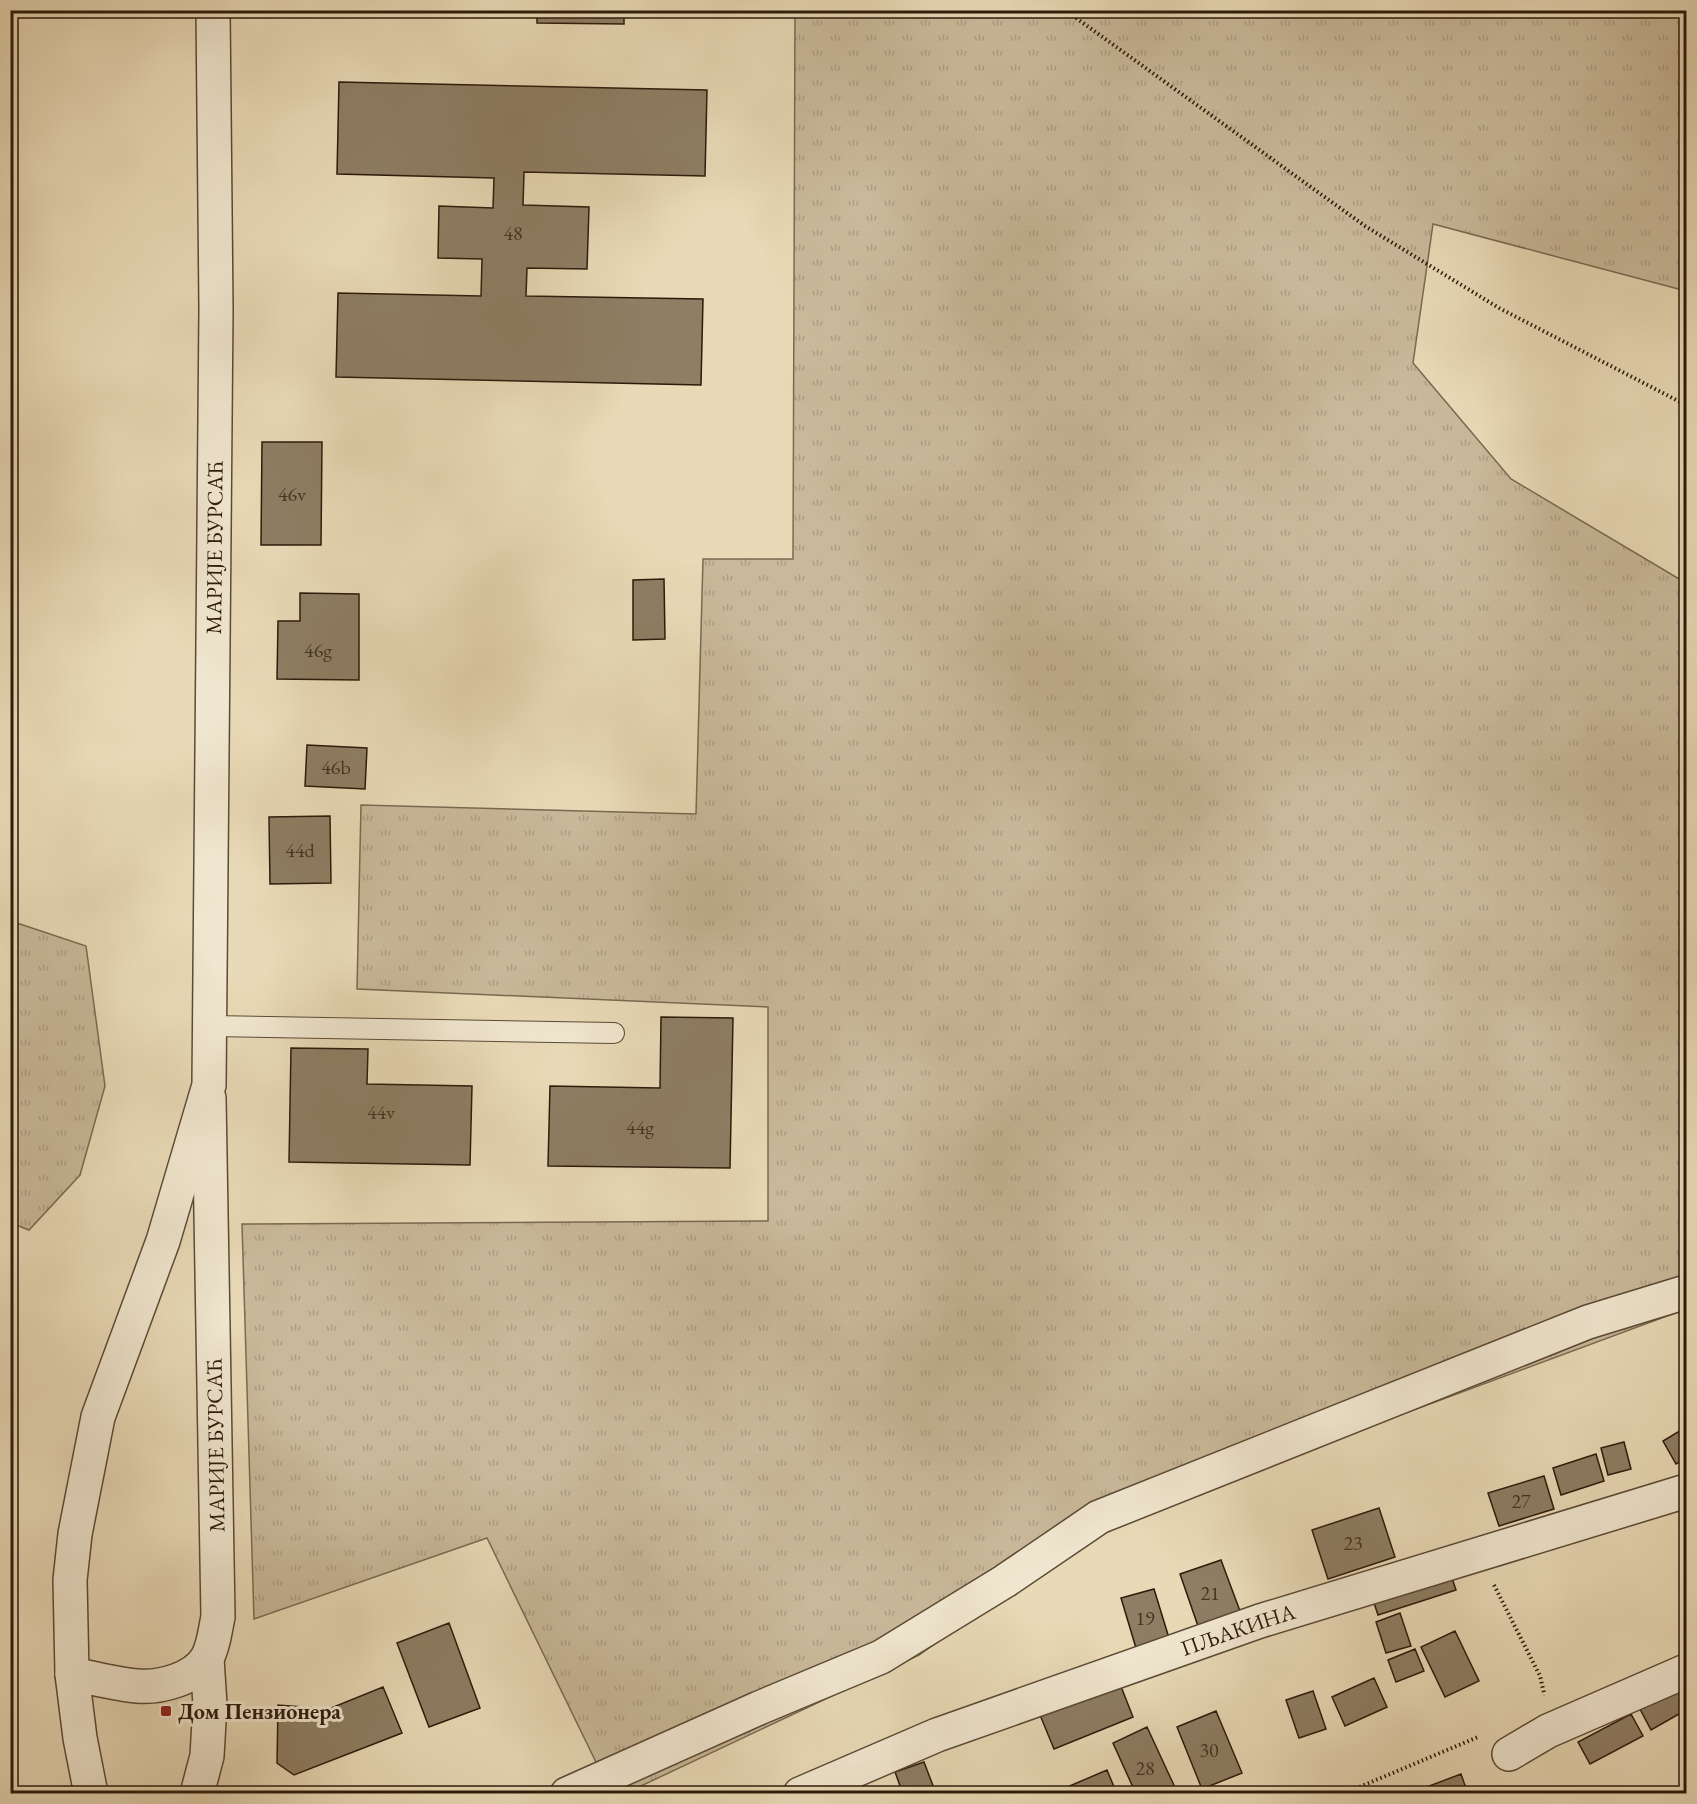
<svg xmlns="http://www.w3.org/2000/svg" width="1697" height="1804" font-family="'EB Garamond',serif">
<defs>
<pattern id="grass-tufts" width="24" height="20" patternUnits="userSpaceOnUse" patternTransform="scale(1.5)"><rect width="24" height="20" fill="#c9b99a"/><path d="M3 7l-1-3M5 7V3M7 7l1-3M15 17l-1-3M17 17v-4M19 17l1-3" fill="none" stroke="#ad9e83"/></pattern>
</defs>
<rect width="100%" height="100%" fill="#e9dab7"/>
<filter id="stains"><feTurbulence type="fractalNoise" baseFrequency=".00333" numOctaves="4"/><feColorMatrix values="0 0 0 0 .2 0 0 0 0 .09 0 0 0 0 .02 0 0 0 .5 -.17"/></filter>
<radialGradient id="worn" r=".72"><stop offset=".6" stop-color="#630" stop-opacity="0"/><stop offset="1" stop-color="#630" stop-opacity=".3"/></radialGradient>
<!-- grass -->
<path fill="url(#grass-tufts)" stroke="#7a6a52" stroke-width="1.5" d="M 795,11 L 1686,11 L 1686,291 L 1433,224 L 1413,363 L 1511,479 L 1686,583 L 1686,1309 L 1373,1425 L 1130,1505 L 919,1655 L 626,1793 L 611,1793 L 487,1538 L 254,1619 L 242,1224 L 768,1221 L 768,1007 L 357,989 L 361,805 L 696,814 L 703,559 L 793,559 Z
M 11,921 L 86,946 L 105,1086 L 80,1175 L 29,1230 L 11,1223 Z"/>
<!-- building -->
<path fill="#8e7e64" stroke="#2c1a0b" stroke-width="1.5" d="M 537,10 L 624,10 L 624,24 L 537,23 Z
M 339,82 L 707,90 L 705,176 L 524,172 L 523,205 L 589,207 L 587,269 L 527,268 L 526,296 L 703,299 L 701,385 L 336,377 L 338,293 L 481,296 L 482,259 L 438,258 L 439,206 L 493,208 L 494,178 L 337,174 Z
M 262,442 L 322,442 L 321,545 L 261,545 Z
M 664,579 L 665,639 L 633,640 L 633,580 Z
M 300,593 L 359,594 L 359,680 L 277,679 L 278,621 L 300,621 Z
M 307,745 L 367,748 L 365,789 L 305,786 Z
M 330,816 L 331,883 L 270,884 L 269,817 Z
M 661,1017 L 733,1018 L 730,1168 L 548,1166 L 550,1086 L 660,1088 Z
M 291,1048 L 368,1049 L 367,1084 L 472,1086 L 470,1165 L 289,1162 Z
M 1686,1427 L 1686,1458 L 1676,1464 L 1663,1441 Z
M 1624,1442 L 1631,1469 L 1608,1475 L 1601,1448 Z
M 1596,1454 L 1604,1481 L 1561,1495 L 1553,1468 Z
M 1544,1476 L 1554,1509 L 1499,1526 L 1488,1493 Z
M 1379,1508 L 1395,1557 L 1328,1579 L 1312,1530 Z
M 1221,1560 L 1240,1611 L 1198,1626 L 1180,1574 Z
M 1449,1569 L 1456,1590 L 1378,1615 L 1371,1594 Z
M 1154,1589 L 1169,1638 L 1136,1648 L 1121,1598 Z
M 1400,1613 L 1411,1646 L 1386,1653 L 1376,1622 Z
M 449,1623 L 480,1708 L 429,1727 L 397,1643 Z
M 1455,1631 L 1479,1681 L 1445,1697 L 1421,1647 Z
M 1415,1649 L 1424,1671 L 1396,1682 L 1388,1660 Z
M 1374,1678 L 1387,1707 L 1345,1726 L 1332,1697 Z
M 1120,1684 L 1133,1717 L 1054,1749 L 1040,1715 Z
M 383,1687 L 402,1733 L 294,1775 L 277,1763 L 278,1705 L 316,1708 L 314,1715 Z
M 1681,1687 L 1686,1698 L 1686,1710 L 1651,1730 L 1640,1709 Z
M 1313,1691 L 1326,1729 L 1299,1738 L 1286,1700 Z
M 1216,1711 L 1242,1773 L 1202,1789 L 1177,1727 Z
M 1631,1714 L 1643,1736 L 1590,1764 L 1578,1742 Z
M 1147,1727 L 1178,1794 L 1136,1794 L 1113,1743 Z
M 924,1762 L 935,1791 L 929,1794 L 903,1794 L 895,1772 Z
M 1107,1770 L 1117,1794 L 1067,1794 L 1065,1788 Z
M 1461,1774 L 1468,1794 L 1426,1794 L 1424,1788 Z"/>
<g fill="none" stroke-linecap="round" stroke-linejoin="round">
<defs>
<path id="service" d="M 210,1026 L 614,1033"/>
<g id="minor">
<path d="M 72,1674 C 94,1678 115,1684 137,1686 C 160,1688 195,1679 207,1658 C 214,1646 215,1630 218,1617 L 209,1098"/>
<path d="M 1509,1754 L 1548,1731 L 1686,1671"/>
<path d="M 197,1794 L 207,1756 L 210,1705 L 207,1659"/>
<path d="M 567,1794 L 759,1708 L 881,1657 L 1005,1581 L 1099,1517 L 1588,1322 L 1686,1292"/>
<path id="s1" d="M 800,1794 L 937,1735 L 1260,1621 L 1686,1491"/>
</g>
<g id="tertiary">
<path id="s2" d="M 91,1794 L 80,1738 L 72,1674 L 70,1580 L 75,1534 L 98,1417 L 163,1241 L 209,1085 L 216,309 L 213,10"/>
</g>
</defs>
<!-- service casing -->
<use href="#service" stroke="#5b4a36" stroke-width="22"/>
<!-- minor casing -->
<use href="#minor" stroke="#5b4a36" stroke-width="36"/>
<!-- tertiary casing -->
<use href="#tertiary" stroke="#5b4a36" stroke-width="36"/>
<!-- path -->
<path stroke="#2c1a0b" stroke-width="4" stroke-dasharray="1.5 3" stroke-linecap="butt" d="M 1065,10 L 1365,226 L 1499,308 L 1686,405
M 1494,1585 L 1540,1676 L 1544,1693 L 1543,1695
M 1343,1794 L 1478,1737"/>
<!-- service -->
<use href="#service" stroke="#f1e7d0" stroke-width="20"/>
<!-- minor -->
<use href="#minor" stroke="#f1e7d0" stroke-width="33"/>
<!-- tertiary -->
<use href="#tertiary" stroke="#f1e7d0" stroke-width="33"/>
</g>
<!-- markers -->
<rect fill="#8f2418" stroke="#f1e7d0" stroke-width="2" x="160" y="1705" width="12" height="12" rx="3"/>
<g text-anchor="middle" stroke-width="6" stroke-linejoin="round" paint-order="stroke">
<!-- number labels -->
<g font-size="20" fill="#443321">
<text x="513" y="240">48</text>
<text x="292" y="501">46v</text>
<text x="318" y="657">46g</text>
<text x="336" y="774">46b</text>
<text x="300" y="857">44d</text>
<text x="381" y="1119">44v</text>
<text x="640" y="1134">44g</text>
<text x="1521" y="1508">27</text>
<text x="1353" y="1550">23</text>
<text x="1210" y="1600">21</text>
<text x="1145" y="1625">19</text>
<text x="1209" y="1757">30</text>
<text x="1145" y="1775">28</text>
</g>
<!-- street labels -->
<g font-size="22" fill="#2c1a0b" stroke="#f1e7d0">
<text dy="8" stroke="none"><textPath href="#s2" startOffset="1269">МАРИЈЕ БУРСАЋ</textPath></text>
<text transform="translate(215 1445) rotate(-91)" y="8">МАРИЈЕ БУРСАЋ</text>
<text dy="8" stroke="none"><textPath href="#s1" startOffset="468">ПЉАКИНА</textPath></text>
</g>
<!-- poi labels -->
<g font-size="22" font-weight="bold" fill="#2c1a0b" stroke="#f1e7d0" text-anchor="start">
<text x="178" y="1719">Дом Пензионера</text>
</g>
</g>
<!-- margin -->
<rect width="1697" height="1804" fill="none" stroke="#e9dab7" stroke-width="36"/>
<rect x="12" y="12" width="1673" height="1780" fill="none" stroke="#2c1a0b" stroke-width="3"/>
<rect x="18" y="18" width="1661" height="1768" fill="none" stroke="#2c1a0b" stroke-width="1.5"/>
<rect width="100%" height="100%" filter="url(#stains)"/>
<rect width="100%" height="100%" fill="url(#worn)"/>
</svg>
